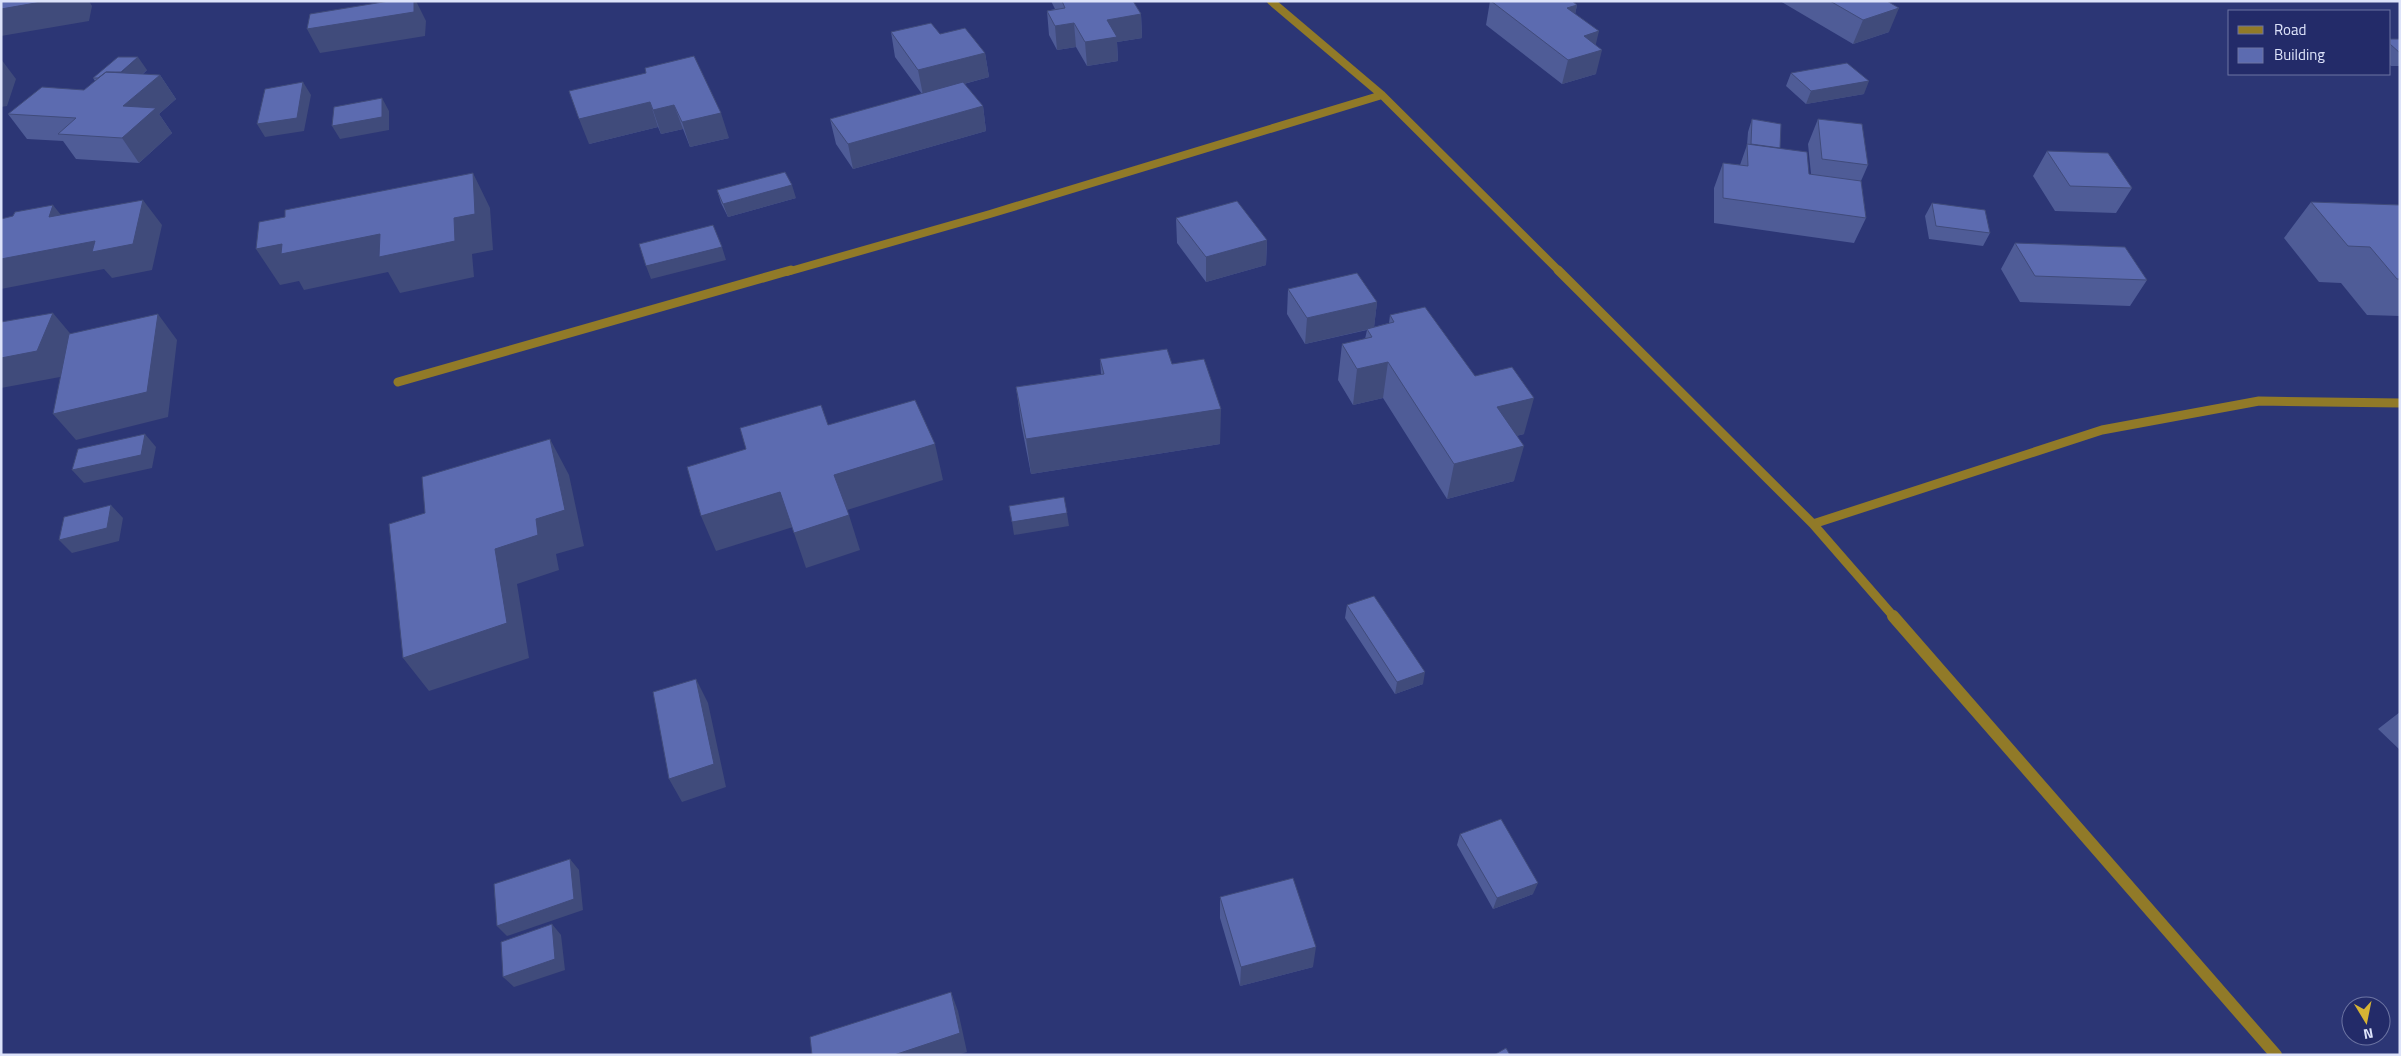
<svg xmlns="http://www.w3.org/2000/svg" width="2401" height="1056" font-family="'Titillium Web',sans-serif">
<rect width="100%" height="100%" fill="#2c3675"/>
<g fill="none" stroke-linecap="round" stroke-linejoin="round">
<!-- street-far2 -->
<path stroke="#917a28" stroke-width="8" d="M 1271,1 L 1382,95 L 1560,272
M 787,272 L 990,214 L 1382,95"/>
<!-- street-far1 -->
<path stroke="#917a28" stroke-width="9" d="M 1558,270 L 1813,524 L 1894,617
M 398,382 L 791,270
M 1813,524 L 2102,430 L 2259,401 L 2400,403"/>
<!-- street -->
<path stroke="#917a28" stroke-width="12" d="M 1893,616 L 2276,1055"/>
</g>
<!-- wall -->
<path fill="#4f5c97" d="M 1051,1 L 1133,1 L 1141,14 L 1142,38 L 1117,42 L 1118,61 L 1087,66 L 1076,47 L 1057,50 L 1049,35 L 1047,11 L 1055,9 Z
M 1490,1 L 1572,1 L 1577,5 L 1575,14 L 1596,45 L 1596,74 L 1562,84 L 1486,25 Z
M 1780,1 L 1887,1 L 1889,32 L 1853,44 Z
M 891,32 L 940,34 L 985,53 L 989,77 L 964,84 L 983,106 L 986,131 L 853,169 L 836,144 L 830,119 L 922,94 L 895,57 Z
M 2390,39 L 2400,39 L 2400,66 L 2391,66 L 2390,65 Z
M 147,70 L 143,74 L 160,75 L 176,99 L 159,114 L 172,133 L 139,163 L 76,159 L 63,141 L 27,139 L 8,114 L 84,90 L 95,81 L 93,78 Z
M 646,73 L 729,138 L 690,147 L 683,129 L 661,134 L 658,127 L 589,144 Z
M 1791,73 L 1864,94 L 1806,104 L 1786,86 Z
M 1752,119 L 1780,148 L 1809,174 L 1811,174 L 1808,144 L 1818,119 L 1868,165 L 1861,181 L 1866,218 L 1854,243 L 1714,223 L 1714,188 L 1723,163 L 1740,165 L 1747,145 L 1748,132 Z
M 2047,151 L 2132,188 L 2116,213 L 2055,211 L 2033,176 Z
M 717,190 L 796,198 L 728,217 L 721,203 Z
M 2311,202 L 2400,205 L 2400,316 L 2367,315 L 2341,283 L 2319,282 L 2284,238 Z
M 1932,203 L 1990,233 L 1983,246 L 1929,239 L 1925,216 Z
M 1176,218 L 1267,240 L 1266,265 L 1206,282 L 1177,243 Z
M 2015,243 L 2147,280 L 2130,306 L 2020,302 L 2001,269 Z
M 1288,289 L 1377,302 L 1374,327 L 1389,323 L 1390,315 L 1475,376 L 1524,434 L 1516,436 L 1514,481 L 1447,499 L 1383,398 L 1353,405 L 1338,380 L 1342,344 L 1365,339 L 1367,330 L 1305,344 L 1287,314 Z
M 1100,359 L 1172,364 L 1220,444 L 1031,474 L 1021,423 L 1016,387 L 1101,374 Z
M 1347,605 L 1423,684 L 1395,694 L 1345,618 Z
M 2400,712 L 2400,750 L 2378,729 Z
M 1460,834 L 1533,894 L 1493,909 L 1457,845 Z
M 1220,897 L 1313,967 L 1240,986 L 1220,918 Z"/>
<!-- shaded-wall -->
<path fill="#404b7b" d="M 47,1 L 89,1 L 92,6 L 89,21 L 1,36 L 1,9 Z
M 414,1 L 416,1 L 426,21 L 425,36 L 320,53 L 307,29 Z
M 1577,5 L 1572,29 L 1567,8 Z
M 1899,8 L 1889,32 L 1853,44 L 1863,20 Z
M 1141,14 L 1142,38 L 1117,42 L 1118,61 L 1087,66 L 1085,42 L 1107,20 Z
M 1074,23 L 1076,47 L 1057,50 L 1055,26 Z
M 1599,31 L 1594,52 L 1602,50 L 1596,74 L 1562,84 L 1568,60 L 1584,36 Z
M 985,53 L 989,77 L 923,95 L 918,70 Z
M 138,57 L 147,70 L 122,91 L 114,79 Z
M 1,59 L 16,79 L 7,106 L 1,107 Z
M 160,75 L 176,99 L 159,114 L 172,133 L 139,163 L 122,138 L 123,106 Z
M 1869,81 L 1864,94 L 1806,104 L 1811,91 Z
M 303,82 L 311,95 L 304,131 L 265,137 L 257,124 Z
M 382,98 L 389,111 L 389,130 L 340,139 L 332,126 Z
M 650,102 L 658,127 L 589,144 L 579,119 Z
M 674,105 L 683,129 L 661,134 L 653,110 Z
M 983,106 L 986,131 L 853,169 L 848,144 Z
M 721,113 L 729,138 L 690,147 L 682,122 Z
M 473,173 L 490,208 L 493,250 L 472,254 L 474,277 L 400,293 L 388,272 L 304,290 L 299,281 L 280,285 L 256,249 L 282,244 L 454,218 Z
M 792,185 L 796,198 L 728,217 L 723,204 Z
M 143,200 L 162,225 L 152,270 L 112,278 L 104,269 L 1,289 L 1,259 Z
M 53,205 L 73,230 L 49,217 Z
M 1267,240 L 1266,265 L 1206,282 L 1206,257 Z
M 722,247 L 726,260 L 651,279 L 646,266 Z
M 1377,302 L 1374,328 L 1305,344 L 1307,318 Z
M 53,313 L 74,338 L 60,377 L 1,388 L 1,358 Z
M 158,314 L 177,340 L 168,417 L 76,440 L 53,414 Z
M 1388,362 L 1383,398 L 1353,405 L 1357,369 Z
M 1534,398 L 1524,434 L 1488,443 L 1497,407 Z
M 1221,409 L 1220,444 L 1031,474 L 1026,439 Z
M 145,434 L 156,447 L 152,468 L 84,483 L 72,470 Z
M 550,439 L 569,475 L 584,546 L 556,554 L 559,570 L 517,584 L 529,658 L 429,691 L 403,658 L 495,549 L 536,519 Z
M 935,444 L 943,480 L 844,511 L 834,475 Z
M 1524,446 L 1514,481 L 1447,499 L 1454,464 Z
M 780,492 L 793,527 L 716,551 L 701,516 Z
M 111,505 L 123,518 L 119,541 L 72,553 L 59,540 Z
M 1067,513 L 1069,526 L 1014,535 L 1012,522 Z
M 849,515 L 860,550 L 806,568 L 794,533 Z
M 1425,672 L 1423,684 L 1395,694 L 1397,682 Z
M 696,679 L 708,703 L 726,787 L 682,802 L 669,779 Z
M 570,859 L 579,870 L 583,910 L 507,936 L 497,926 Z
M 1538,883 L 1533,894 L 1493,909 L 1497,898 Z
M 552,924 L 561,935 L 565,970 L 514,987 L 503,977 Z
M 1316,947 L 1313,967 L 1240,986 L 1241,967 Z
M 951,992 L 958,1011 L 967,1052 L 958,1055 L 894,1055 Z"/>
<!-- building -->
<path fill="#5c6bb0" stroke="#404b7b" d="M 1,1 L 47,1 L 1,9 Z
M 389,1 L 414,1 L 414,12 L 307,29 L 310,14 Z
M 1062,1 L 1133,1 L 1141,14 L 1107,20 L 1117,37 L 1085,42 L 1074,23 L 1055,26 L 1047,11 L 1065,8 Z
M 1491,1 L 1572,1 L 1577,5 L 1567,8 L 1599,31 L 1584,36 L 1602,50 L 1568,60 Z
M 1830,1 L 1887,1 L 1899,8 L 1863,20 Z
M 931,23 L 940,34 L 965,28 L 985,53 L 918,70 L 891,32 Z
M 2390,39 L 2400,39 L 2400,53 L 2390,44 Z
M 694,56 L 721,113 L 682,122 L 674,105 L 653,110 L 650,102 L 579,119 L 569,91 L 646,73 L 645,68 Z
M 118,57 L 138,57 L 121,72 L 106,72 L 98,78 L 93,78 Z
M 1847,63 L 1869,81 L 1811,91 L 1791,73 Z
M 106,72 L 160,75 L 123,106 L 156,108 L 122,138 L 58,134 L 76,118 L 8,114 L 42,87 L 84,90 Z
M 303,82 L 297,118 L 257,124 L 265,89 Z
M 963,82 L 983,106 L 848,144 L 830,119 Z
M 382,98 L 382,117 L 332,126 L 334,107 Z
M 1752,119 L 1781,124 L 1780,148 L 1751,144 Z
M 1818,119 L 1862,124 L 1868,165 L 1822,159 Z
M 1747,144 L 1807,152 L 1809,174 L 1861,181 L 1866,218 L 1723,198 L 1723,163 L 1748,166 Z
M 2047,151 L 2108,153 L 2132,188 L 2070,186 Z
M 785,172 L 792,185 L 723,204 L 717,190 Z
M 473,173 L 475,214 L 454,218 L 455,241 L 379,257 L 380,234 L 281,254 L 282,244 L 256,249 L 259,222 L 285,217 L 285,210 Z
M 143,200 L 133,244 L 92,252 L 95,241 L 1,259 L 1,219 L 13,216 L 15,212 L 53,205 L 49,217 Z
M 1237,201 L 1267,240 L 1206,257 L 1176,218 Z
M 2311,202 L 2400,205 L 2400,279 L 2397,279 L 2370,247 L 2348,246 Z
M 1932,203 L 1985,210 L 1990,233 L 1936,226 Z
M 713,225 L 722,247 L 646,266 L 639,244 Z
M 2015,243 L 2125,247 L 2147,280 L 2035,276 Z
M 1357,273 L 1377,302 L 1307,318 L 1288,289 Z
M 1425,307 L 1475,376 L 1512,367 L 1534,398 L 1497,407 L 1524,446 L 1454,464 L 1388,362 L 1357,369 L 1342,344 L 1372,337 L 1367,329 L 1394,322 L 1390,315 Z
M 53,313 L 37,351 L 1,358 L 1,322 Z
M 158,314 L 147,392 L 53,414 L 69,334 Z
M 1167,349 L 1172,364 L 1204,359 L 1221,409 L 1026,439 L 1016,387 L 1104,374 L 1100,359 Z
M 915,400 L 935,444 L 834,475 L 849,515 L 794,533 L 780,492 L 701,516 L 687,467 L 746,449 L 740,428 L 821,405 L 828,425 Z
M 145,434 L 141,455 L 72,470 L 78,449 Z
M 550,439 L 565,510 L 536,519 L 538,535 L 495,549 L 507,623 L 403,658 L 389,524 L 425,513 L 422,477 Z
M 1064,497 L 1067,513 L 1012,522 L 1009,506 Z
M 111,505 L 107,528 L 59,540 L 64,517 Z
M 1374,596 L 1425,672 L 1397,682 L 1347,605 Z
M 696,679 L 714,764 L 669,779 L 653,692 Z
M 1501,819 L 1538,883 L 1497,898 L 1460,834 Z
M 570,859 L 574,899 L 497,926 L 494,884 Z
M 1293,878 L 1316,947 L 1241,967 L 1220,897 Z
M 552,924 L 555,959 L 503,977 L 501,942 Z
M 951,992 L 960,1033 L 894,1055 L 812,1055 L 810,1037 Z
M 1506,1048 L 1510,1055 L 1494,1055 Z"/>
<!-- border -->
<rect width="2401" height="1056" fill="none" stroke="#dde3fa" stroke-width="5"/>
<!-- legend -->
<rect x="2228" y="10" width="162" height="65" fill="#232b69" stroke="#6d75a3"/>
<rect x="2238" y="26" width="25" height="8" fill="#917a28" stroke="#6d75a3"/>
<text x="2274" y="35" font-size="15" fill="#dde3fa">Road</text>
<rect x="2238" y="48" width="25" height="15" fill="#5c6bb0" stroke="#6d75a3"/>
<text x="2274" y="60" font-size="15" fill="#dde3fa">Building</text>
<!-- north arrow -->
<g transform="translate(2366 1021) rotate(170)"><circle r="24" fill="#232b69" stroke="#6d75a3"/>
<path d="M0-4L9 19L0 12L-9 19Z" fill="#d7b434"/>
<text y="-8" font-size="14" font-weight="bold" text-anchor="middle" fill="#dde3fa">N</text>
</g>
</svg>
